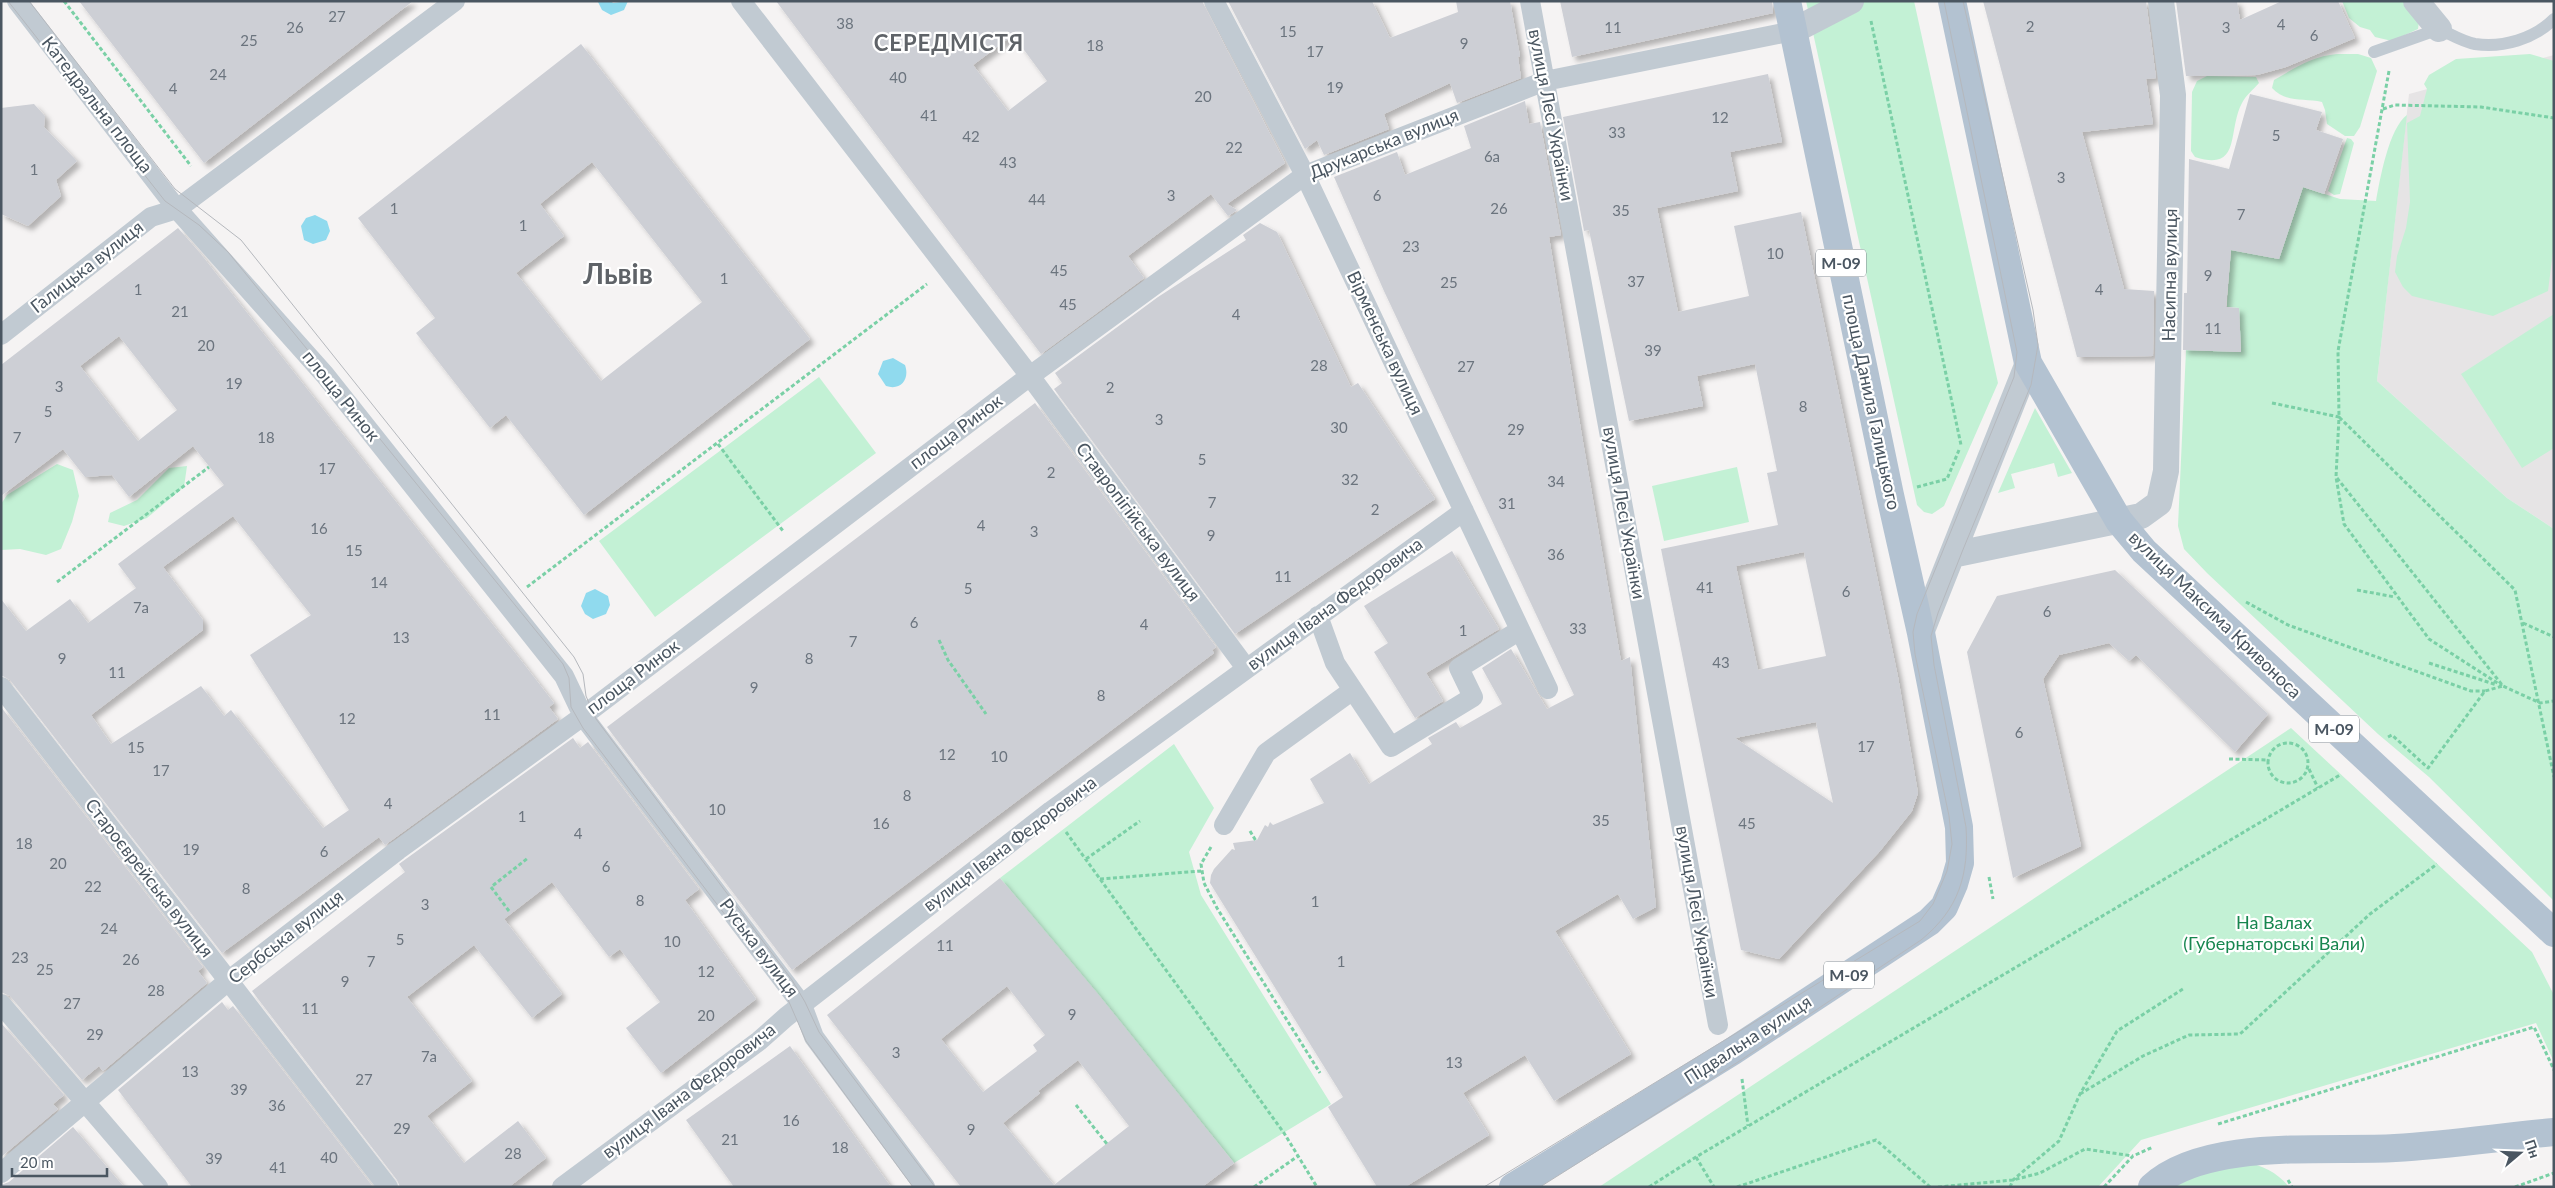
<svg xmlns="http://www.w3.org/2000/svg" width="2555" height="1188" font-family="Lato,sans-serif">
<defs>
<filter id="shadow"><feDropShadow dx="4.5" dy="4.5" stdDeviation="2.5" flood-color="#0004"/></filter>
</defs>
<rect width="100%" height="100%" fill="#f5f3f3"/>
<!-- education -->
<path fill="#e6e4e5" d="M 2554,55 L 2554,529 L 2507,498 L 2377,381 L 2409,94 Z"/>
<!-- green -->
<path fill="#c3f1d5" d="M 1806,1 L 1914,1 L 1998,383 L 1944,506 L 1932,514 L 1924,512 L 1917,505 Z
M 2342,1 L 2410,1 L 2420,14 L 2418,29 L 2392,41 L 2375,37 L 2370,30 L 2360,27 L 2349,18 Z
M 2337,54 L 2358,54 L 2371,58 L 2377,71 L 2360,127 L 2354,136 L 2345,136 L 2327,124 L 2325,110 L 2322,102 C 2304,98 2286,103 2272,88 L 2274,80 C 2295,68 2313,56 2337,54 Z
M 2530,54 L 2554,61 L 2554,244 L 2548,291 L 2493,316 L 2412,296 L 2403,287 L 2395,272 L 2397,256 L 2406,228 L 2410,202 L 2407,123 L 2420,116 L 2427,89 L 2424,84 L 2429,75 L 2456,59 Z
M 2207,76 L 2256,77 L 2259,83 C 2253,90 2246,95 2242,103 C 2227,131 2242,172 2195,157 L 2191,151 L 2192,92 L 2197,81 Z
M 2407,115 L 2377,381 L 2507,498 L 2554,529 L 2554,901 L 2429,777 L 2378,734 L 2207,573 L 2184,549 L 2178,526 L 2186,350 L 2241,352 L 2239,308 L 2227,307 L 2227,303 L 2231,250 L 2279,259 L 2303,187 L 2340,199 L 2376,201 C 2380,179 2389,128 2407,115 Z
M 2347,138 L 2351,139 L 2354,143 L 2340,194 L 2334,195 L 2328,191 Z
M 2554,314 L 2554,448 L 2522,468 L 2461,374 Z
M 819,377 L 876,453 L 655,617 L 599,541 Z
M 2035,408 L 2072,473 L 2058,477 L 2054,463 L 2011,474 L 2015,488 L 1998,493 Z
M 57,464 L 73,470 L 79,496 L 72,522 L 61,549 L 46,555 L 20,549 L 1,550 L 1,504 L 7,495 Z
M 187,466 L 184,487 L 147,518 L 124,526 L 108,522 L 110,513 L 137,500 L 169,468 Z
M 1737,467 L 1749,522 L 1664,541 L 1652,486 Z
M 2291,728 L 2532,952 L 2554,995 L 2554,1062 L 2536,1023 L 2141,1140 L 2098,1187 L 1599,1187 Z
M 1174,744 L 1214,808 L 1189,852 L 1201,895 L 1331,1104 L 1234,1163 L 1000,878 Z
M 2245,1162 C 2263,1166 2277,1172 2289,1187 L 2175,1187 L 2188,1175 Z"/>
<!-- water -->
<path fill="#90daee" d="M 611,1 L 613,3 L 628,1 L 624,10 L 611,15 L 602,10 L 598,2 Z
M 315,215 L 327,221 L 330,231 L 326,240 L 313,244 L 304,240 L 301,226 L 306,218 Z
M 893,358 L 905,365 C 910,379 901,391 886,386 L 878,374 L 883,361 Z
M 595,589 L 608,596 L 610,605 L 606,614 L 593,619 L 585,614 L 581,606 L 586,593 Z"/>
<!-- building -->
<path fill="#cdcfd5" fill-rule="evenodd" filter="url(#shadow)" d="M 79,1 L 413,1 L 204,163 Z
M 776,1 L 1202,1 L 1285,163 L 1227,204 L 1237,210 L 1228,216 L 1211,194 L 1128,256 L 1144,278 L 1041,354 ZM 1013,35 L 1047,81 L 1008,111 L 973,65 Z
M 1228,1 L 1372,1 L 1390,38 L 1458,12 L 1456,1 L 1510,1 L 1520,56 L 1518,57 L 1521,78 L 1457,103 L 1450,83 L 1384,114 L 1389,129 L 1324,155 L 1317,140 L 1305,149 Z
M 1560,1 L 1772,1 L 1773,13 L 1572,57 Z
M 1983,1 L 2146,1 L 2156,78 L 2146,79 L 2153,124 L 2082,132 L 2124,289 L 2154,291 L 2153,356 L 2077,357 Z
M 2176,1 L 2237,1 L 2240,20 L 2282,1 L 2338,1 L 2355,38 L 2286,67 L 2257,75 L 2186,76 Z
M 581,44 L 810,339 L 584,515 L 506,415 L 490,428 L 416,333 L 435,318 L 358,218 ZM 592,162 L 702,302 L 601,381 L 516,273 L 564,236 L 540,204 Z
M 1768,74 L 1782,142 L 1730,152 L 1738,191 L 1657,208 L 1678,312 L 1749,296 L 1734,226 L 1801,212 L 1898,677 L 1918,793 L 1912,811 L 1880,851 L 1779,959 L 1741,950 L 1661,549 L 1778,525 L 1767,473 L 1777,471 L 1755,364 L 1697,376 L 1703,406 L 1629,421 L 1589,230 L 1584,231 L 1563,117 ZM 1804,552 L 1826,656 L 1758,670 L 1736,566 ZM 1816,722 L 1833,803 L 1735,738 Z
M 2250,94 L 2322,112 L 2316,130 L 2343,139 L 2324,194 L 2303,187 L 2279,259 L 2231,250 L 2226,307 L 2239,308 L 2241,352 L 2183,350 L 2184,293 L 2187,293 L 2189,159 L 2229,169 Z
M 1525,101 L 1529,124 L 1540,122 L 1561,235 L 1549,237 L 1582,436 L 1621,661 L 1630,657 L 1656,907 L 1633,919 L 1618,894 L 1555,931 L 1631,1054 L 1554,1101 L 1525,1055 L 1463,1093 L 1489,1135 L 1405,1187 L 1377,1187 L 1328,1107 L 1343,1097 L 1210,883 L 1211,875 L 1214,869 L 1232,849 L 1235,850 L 1233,843 L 1257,840 L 1265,825 L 1268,827 L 1270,822 L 1273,825 L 1324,803 L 1310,779 L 1350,753 L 1369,784 L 1432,744 L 1428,738 L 1456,722 L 1460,728 L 1502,704 L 1482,668 L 1511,649 L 1547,709 L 1574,695 L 1384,291 L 1334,177 L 1397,152 L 1405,175 L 1471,148 L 1464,126 Z
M 34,104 L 45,116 L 44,127 L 77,161 L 56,180 L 61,196 L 28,226 L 1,214 L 1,108 Z
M 1260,223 L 1277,232 L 1351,387 L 1358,383 L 1435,499 L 1235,634 L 1054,389 L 1062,383 L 1055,373 L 1158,297 L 1246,240 L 1243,235 Z
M 178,228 L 200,253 L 520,659 L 554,703 L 549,707 L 558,719 L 385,845 L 379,837 L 222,953 L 10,680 L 1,675 L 1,599 L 26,631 L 70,599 L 88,623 L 136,588 L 118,564 L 224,485 L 193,446 L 129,497 L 112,475 L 85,477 L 63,449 L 1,496 L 1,365 ZM 119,336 L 177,410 L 138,441 L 80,366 ZM 233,516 L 311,615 L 250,655 L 349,810 L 323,828 L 231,710 L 224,716 L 201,686 L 111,744 L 91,715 L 203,630 L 203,620 L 163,567 Z
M 1035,403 L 1216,647 L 1212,650 L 1214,653 L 792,970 L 607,727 Z
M 1452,551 L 1499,629 L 1426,673 L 1443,701 L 1415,718 L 1374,652 L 1388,643 L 1364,606 Z
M 2115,570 L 2268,714 L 2235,752 L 2136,655 L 2129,661 L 2109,643 L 2059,655 L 2043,679 L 2081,846 L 2013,878 L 1967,652 L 1997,596 Z
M 1,707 L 203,967 L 198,971 L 207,983 L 103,1071 L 99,1066 L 82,1080 L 10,996 L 1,992 Z
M 573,738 L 580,748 L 588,742 L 699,889 L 685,900 L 756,999 L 661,1073 L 626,1028 L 660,1002 L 620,949 L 609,957 L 552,882 L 504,919 L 562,994 L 532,1018 L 474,945 L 407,997 L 472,1081 L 427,1116 L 464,1163 L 518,1121 L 546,1158 L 509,1187 L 400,1187 L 397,1180 L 252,991 L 405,872 L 399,864 Z
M 1000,878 L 1098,994 L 1234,1163 L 1202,1187 L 961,1187 L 827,1015 ZM 1007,986 L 1045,1035 L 1033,1045 L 1037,1051 L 983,1092 L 941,1039 ZM 1078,1060 L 1129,1126 L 1054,1185 L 1003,1123 L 1040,1093 L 1038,1091 Z
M 222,1002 L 228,1010 L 233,1006 L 373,1187 L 192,1187 L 118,1090 Z
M 1,1023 L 64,1095 L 53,1104 L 58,1109 L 1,1157 Z
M 790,1046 L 836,1110 L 891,1187 L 734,1187 L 686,1120 Z
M 73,1127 L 124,1187 L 1,1187 L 1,1185 L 9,1182 Z"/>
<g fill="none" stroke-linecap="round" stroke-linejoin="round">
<!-- path -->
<path stroke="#7ad0a6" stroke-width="3" stroke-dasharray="4 2.5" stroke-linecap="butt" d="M 64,1 L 191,166
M 1871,21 L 1961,445
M 2389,71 L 2338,351 L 2339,417 L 2515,590 L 2554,777
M 2383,109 L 2395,105 L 2481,107 L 2554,118
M 2272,403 L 2339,417 L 2336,477 L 2344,524 L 2429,639 L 2502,686
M 718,444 L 783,531
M 2337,478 L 2503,686 L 2540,703 L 2554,701
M 1917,487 L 1947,479 L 1959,450
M 57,582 L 209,467
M 527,587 L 927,284
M 2357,590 L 2395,597
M 2246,602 L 2288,625 L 2471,691 L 2485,691
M 2523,623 L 2554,637
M 939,640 L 948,660 L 986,714
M 2429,663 L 2497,685
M 2388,737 L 2392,735 L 2428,768 L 2485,691 L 2503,686
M2268 763a20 20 0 1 1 40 0a20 20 0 1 1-40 0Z
M 2229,759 L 2268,760
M 2309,769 L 2318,788
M 1250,831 L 1256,841
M 1066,832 L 1284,1133 L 1317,1187
M 1211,847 L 1201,864 L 1204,883 L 1217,908 L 1320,1073
M 1086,859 L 1140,821
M 1989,877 L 1993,899
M 1100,879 L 1201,871
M 509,911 L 491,887 L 528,858
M 1742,1079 L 1748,1126
M 2080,1094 L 2143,1056 L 2189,1035 L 2240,1034 L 2370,914 L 2437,864
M 1076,1105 L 1107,1144
M 2218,1124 L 2534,1027 L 2554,1070
M 1696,1157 L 1714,1187
M 2288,1180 L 2292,1187
M 1254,1187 L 1298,1156
M 1649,1187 L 1696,1157 L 2340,775
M 1737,1187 L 1876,1140 L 1930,1187
M 1938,1187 L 2013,1180 L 2040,1173 L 2085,1149 L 2133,1156
M 2010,1187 L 2013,1180 L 2059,1141 L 2080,1094 L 2117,1031 L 2183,989
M 2104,1187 L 2133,1156 L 2153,1147
M 2515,1187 L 2554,1173"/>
<!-- service -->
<path stroke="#c1cad2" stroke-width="12" d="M 2374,52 L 2439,29 C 2450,34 2463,42 2475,44 C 2503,48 2534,39 2554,19"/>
<!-- pedestrian -->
<path stroke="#c1cad2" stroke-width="20" d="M 17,1 L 177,209 L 325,375 L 564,676 L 583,716 L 802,1005 L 814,1037 L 925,1187
M 741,1 L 1030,376 L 1246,668
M 1214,1 L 1305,175 L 1548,689
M 1530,1 L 1718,1025
M 1,335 L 151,217 L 177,209 L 455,1
M 1,687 L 388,1187
M 1353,690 L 1391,747 L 1473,697 L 1459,668 L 1520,630
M 1224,825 L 1266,753 L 1353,690 L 1335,663 L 1318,616
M 1,1004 L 158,1187
M 1,1173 L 228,981 L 398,850 L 583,716 L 1030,376 L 1305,175 L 1545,81 L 1793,31
M 562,1187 L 759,1041 L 786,1017 L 1051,811 L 1464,511"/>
<!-- minor -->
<path stroke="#c1cad2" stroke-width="26" d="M 2416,1 L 2439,29
M 1793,31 L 1851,1
M 1952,555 L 2141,516 L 2159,503 L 2166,471 L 2173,95 L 2161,1
M 1921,633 L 2028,363"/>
<!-- primary -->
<path stroke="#b3c2d1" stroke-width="28" d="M 1952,1 L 2028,363 L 2119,521 L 2144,551 L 2554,933
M 1513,1187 L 1733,1051 L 1929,922 L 1944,907 L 1954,884 L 1960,863 L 1959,827 L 1921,633 L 1890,495 L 1787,1
M 2152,1187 C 2204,1138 2327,1152 2395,1148 C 2448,1145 2501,1137 2554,1132"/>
<!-- tram -->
<path stroke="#b5b8bd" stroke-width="1" d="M 8,1 L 165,201 L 199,225 L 228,252 L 563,664 L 569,678 L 571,707 L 583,728 L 786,995 L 806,1041 L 913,1187
M 29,1 L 175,189 L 241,240 L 574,657 L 583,674 L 586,696 L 596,719 L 792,980 L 805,1002 L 819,1032 L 935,1187
M 1484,1187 L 1920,921 L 1933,904 L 1947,871 L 1952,844 L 1949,816 L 1915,654 L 1913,632 L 1917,614 L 2014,377 L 2017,352 L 1944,1
M 1540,1187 L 1738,1062 L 1921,940 C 1959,909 1969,875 1966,827 L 1934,665 L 1931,636 L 1938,613 L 1962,552 L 2031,385 L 2038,345 L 2033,310 L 1963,1"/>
</g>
<g text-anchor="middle" stroke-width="4.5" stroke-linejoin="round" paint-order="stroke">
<!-- number labels -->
<g font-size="15" fill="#6b747e">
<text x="337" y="22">27</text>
<text x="845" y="29">38</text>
<text x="2281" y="30">4</text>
<text x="2030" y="32">2</text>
<text x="295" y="33">26</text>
<text x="1613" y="33">11</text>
<text x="2226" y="33">3</text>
<text x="1288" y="37">15</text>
<text x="2314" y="41">6</text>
<text x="249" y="46">25</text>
<text x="1464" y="49">9</text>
<text x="1095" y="51">18</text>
<text x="1315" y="57">17</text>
<text x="218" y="80">24</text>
<text x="898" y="83">40</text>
<text x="1335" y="93">19</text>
<text x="173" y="94">4</text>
<text x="1203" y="102">20</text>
<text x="929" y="121">41</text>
<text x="1720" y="123">12</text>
<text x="1617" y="138">33</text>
<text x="2276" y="141">5</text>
<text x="971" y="142">42</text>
<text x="1234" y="153">22</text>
<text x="1492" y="162">6а</text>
<text x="1008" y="168">43</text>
<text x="34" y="175">1</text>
<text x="2061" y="183">3</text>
<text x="1171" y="201">3</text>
<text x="1377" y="201">6</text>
<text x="1037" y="205">44</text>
<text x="394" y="214">1</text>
<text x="1499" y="214">26</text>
<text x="1621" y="216">35</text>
<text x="2241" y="220">7</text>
<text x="523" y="231">1</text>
<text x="1411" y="252">23</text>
<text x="1775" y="259">10</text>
<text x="1059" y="276">45</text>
<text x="2208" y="281">9</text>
<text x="724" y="284">1</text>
<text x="1636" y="287">37</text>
<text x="1449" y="288">25</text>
<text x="138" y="295">1</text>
<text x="2099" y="295">4</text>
<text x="1068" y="310">45</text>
<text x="180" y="317">21</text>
<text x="1236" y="320">4</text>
<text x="2213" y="334">11</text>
<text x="206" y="351">20</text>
<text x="1653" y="356">39</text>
<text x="1319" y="371">28</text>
<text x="1466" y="372">27</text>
<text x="234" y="389">19</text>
<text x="59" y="392">3</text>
<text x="1110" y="393">2</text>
<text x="1803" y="412">8</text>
<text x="48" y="417">5</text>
<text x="1159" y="425">3</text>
<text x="1339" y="433">30</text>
<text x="1516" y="435">29</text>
<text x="17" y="443">7</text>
<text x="266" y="443">18</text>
<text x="1202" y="465">5</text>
<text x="327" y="474">17</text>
<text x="1051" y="478">2</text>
<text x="1350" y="485">32</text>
<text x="1556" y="487">34</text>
<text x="1212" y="508">7</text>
<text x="1507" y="509">31</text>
<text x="1375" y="515">2</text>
<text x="981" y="531">4</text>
<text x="319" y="534">16</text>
<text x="1034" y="537">3</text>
<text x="1211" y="541">9</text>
<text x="354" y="556">15</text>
<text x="1556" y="560">36</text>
<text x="1283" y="582">11</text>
<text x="379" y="588">14</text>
<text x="1705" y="593">41</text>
<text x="968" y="594">5</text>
<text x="1846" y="597">6</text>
<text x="141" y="613">7а</text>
<text x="2047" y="617">6</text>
<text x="914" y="628">6</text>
<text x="1144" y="630">4</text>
<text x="1578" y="634">33</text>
<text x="1463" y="636">1</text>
<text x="401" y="643">13</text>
<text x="853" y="647">7</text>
<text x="62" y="664">9</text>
<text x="809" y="664">8</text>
<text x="1721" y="668">43</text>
<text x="117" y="678">11</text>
<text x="754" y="693">9</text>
<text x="1101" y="701">8</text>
<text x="492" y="720">11</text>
<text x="347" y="724">12</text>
<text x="2019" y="738">6</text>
<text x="1866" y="752">17</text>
<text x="136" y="753">15</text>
<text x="947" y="760">12</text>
<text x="999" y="762">10</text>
<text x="161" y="776">17</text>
<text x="907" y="801">8</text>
<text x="388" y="809">4</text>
<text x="717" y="815">10</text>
<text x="522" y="822">1</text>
<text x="1601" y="826">35</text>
<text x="881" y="829">16</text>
<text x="1747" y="829">45</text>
<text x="578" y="839">4</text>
<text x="24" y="849">18</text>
<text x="191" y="855">19</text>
<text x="324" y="857">6</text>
<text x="58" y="869">20</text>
<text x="606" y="872">6</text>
<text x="93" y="892">22</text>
<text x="246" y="894">8</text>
<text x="640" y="906">8</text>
<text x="1315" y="907">1</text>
<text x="425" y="910">3</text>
<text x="109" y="934">24</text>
<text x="400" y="945">5</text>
<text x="672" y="947">10</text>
<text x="945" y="951">11</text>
<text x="20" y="963">23</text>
<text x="131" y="965">26</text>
<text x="371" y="967">7</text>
<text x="1341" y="967">1</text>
<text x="45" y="975">25</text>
<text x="706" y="977">12</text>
<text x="345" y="987">9</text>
<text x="156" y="996">28</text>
<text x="72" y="1009">27</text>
<text x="310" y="1014">11</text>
<text x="1072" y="1020">9</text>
<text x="706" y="1021">20</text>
<text x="95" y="1040">29</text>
<text x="896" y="1058">3</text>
<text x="429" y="1062">7а</text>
<text x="1454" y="1068">13</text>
<text x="190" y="1077">13</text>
<text x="364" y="1085">27</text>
<text x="239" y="1095">39</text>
<text x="277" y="1111">36</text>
<text x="791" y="1126">16</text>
<text x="402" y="1134">29</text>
<text x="971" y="1135">9</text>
<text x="730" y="1145">21</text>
<text x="840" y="1153">18</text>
<text x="513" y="1159">28</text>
<text x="329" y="1163">40</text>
<text x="214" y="1164">39</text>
<text x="278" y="1173">41</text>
</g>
<!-- shield labels -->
<g fill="#fff" stroke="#808990" stroke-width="1">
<rect x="1816" y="249.5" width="50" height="27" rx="4"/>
<rect x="2309" y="715.5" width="50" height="27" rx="4"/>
<rect x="1824" y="961.5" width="50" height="27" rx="4"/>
</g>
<g font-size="16" font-weight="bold" fill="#4a5661">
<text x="1841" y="269">М-09</text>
<text x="2334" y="735">М-09</text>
<text x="1849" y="981">М-09</text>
</g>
<!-- street labels -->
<g font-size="18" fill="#4a5661" stroke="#fff">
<text transform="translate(97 105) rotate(52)" y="6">Катедральна площа</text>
<text transform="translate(1551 115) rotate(79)" y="6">вулиця Лесі Українки</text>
<text transform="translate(1384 144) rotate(-22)" y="6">Друкарська вулиця</text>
<text transform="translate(87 267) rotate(-38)" y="6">Галицька вулиця</text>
<text transform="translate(2170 275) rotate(-89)" y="6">Насипна вулиця</text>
<text transform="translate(1385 343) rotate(65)" y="6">Вірменська вулиця</text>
<text transform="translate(341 396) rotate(51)" y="6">площа Ринок</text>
<text transform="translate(1871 402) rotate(78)" y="6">площа Данила Галицького</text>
<text transform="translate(956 432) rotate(-37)" y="6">площа Ринок</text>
<text transform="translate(1624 513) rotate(80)" y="6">вулиця Лесі Українки</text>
<text transform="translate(1138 522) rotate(53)" y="6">Ставропігійська вулиця</text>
<text transform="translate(1335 604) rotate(-36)" y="6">вулиця Івана Федоровича</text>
<text transform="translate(2215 615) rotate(44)" y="6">вулиця Максима Кривоноса</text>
<text transform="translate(633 677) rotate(-37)" y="6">площа Ринок</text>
<text transform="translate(1010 844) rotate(-37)" y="6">вулиця Івана Федоровича</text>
<text transform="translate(149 878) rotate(52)" y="6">Староєврейська вулиця</text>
<text transform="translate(1697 912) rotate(80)" y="6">вулиця Лесі Українки</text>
<text transform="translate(286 937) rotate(-38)" y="6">Сербська вулиця</text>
<text transform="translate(759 948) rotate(53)" y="6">Руська вулиця</text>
<text transform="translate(1748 1040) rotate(-33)" y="6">Підвальна вулиця</text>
<text transform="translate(689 1091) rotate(-37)" y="6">вулиця Івана Федоровича</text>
</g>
<!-- park labels -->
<g font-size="18" fill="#17864f" stroke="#fff">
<text x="2274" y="929">На Валах<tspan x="2274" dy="21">(Губернаторські Вали)</tspan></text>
</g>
<!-- district labels -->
<g font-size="22" font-weight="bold" letter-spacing="1" fill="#5f6368" stroke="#fff">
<text x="949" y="51">СЕРЕДМІСТЯ</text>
</g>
<!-- town labels -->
<g font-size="28" font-weight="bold" fill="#5f6368" stroke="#fff">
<text x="618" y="284">Львів</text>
</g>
</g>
<!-- border -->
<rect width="2555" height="1188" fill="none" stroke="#4a5661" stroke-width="5"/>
<!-- north arrow -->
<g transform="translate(2520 1153) rotate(71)" stroke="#ffffff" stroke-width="4" paint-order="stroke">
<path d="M0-4L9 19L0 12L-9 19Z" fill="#4a5661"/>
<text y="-8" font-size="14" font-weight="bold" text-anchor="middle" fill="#4a5661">Пн</text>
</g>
<!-- scale -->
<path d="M12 1168v8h95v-8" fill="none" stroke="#4a5661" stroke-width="2.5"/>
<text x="20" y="1168" font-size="15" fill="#4a5661" stroke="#ffffff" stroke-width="4" paint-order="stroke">20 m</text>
</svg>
